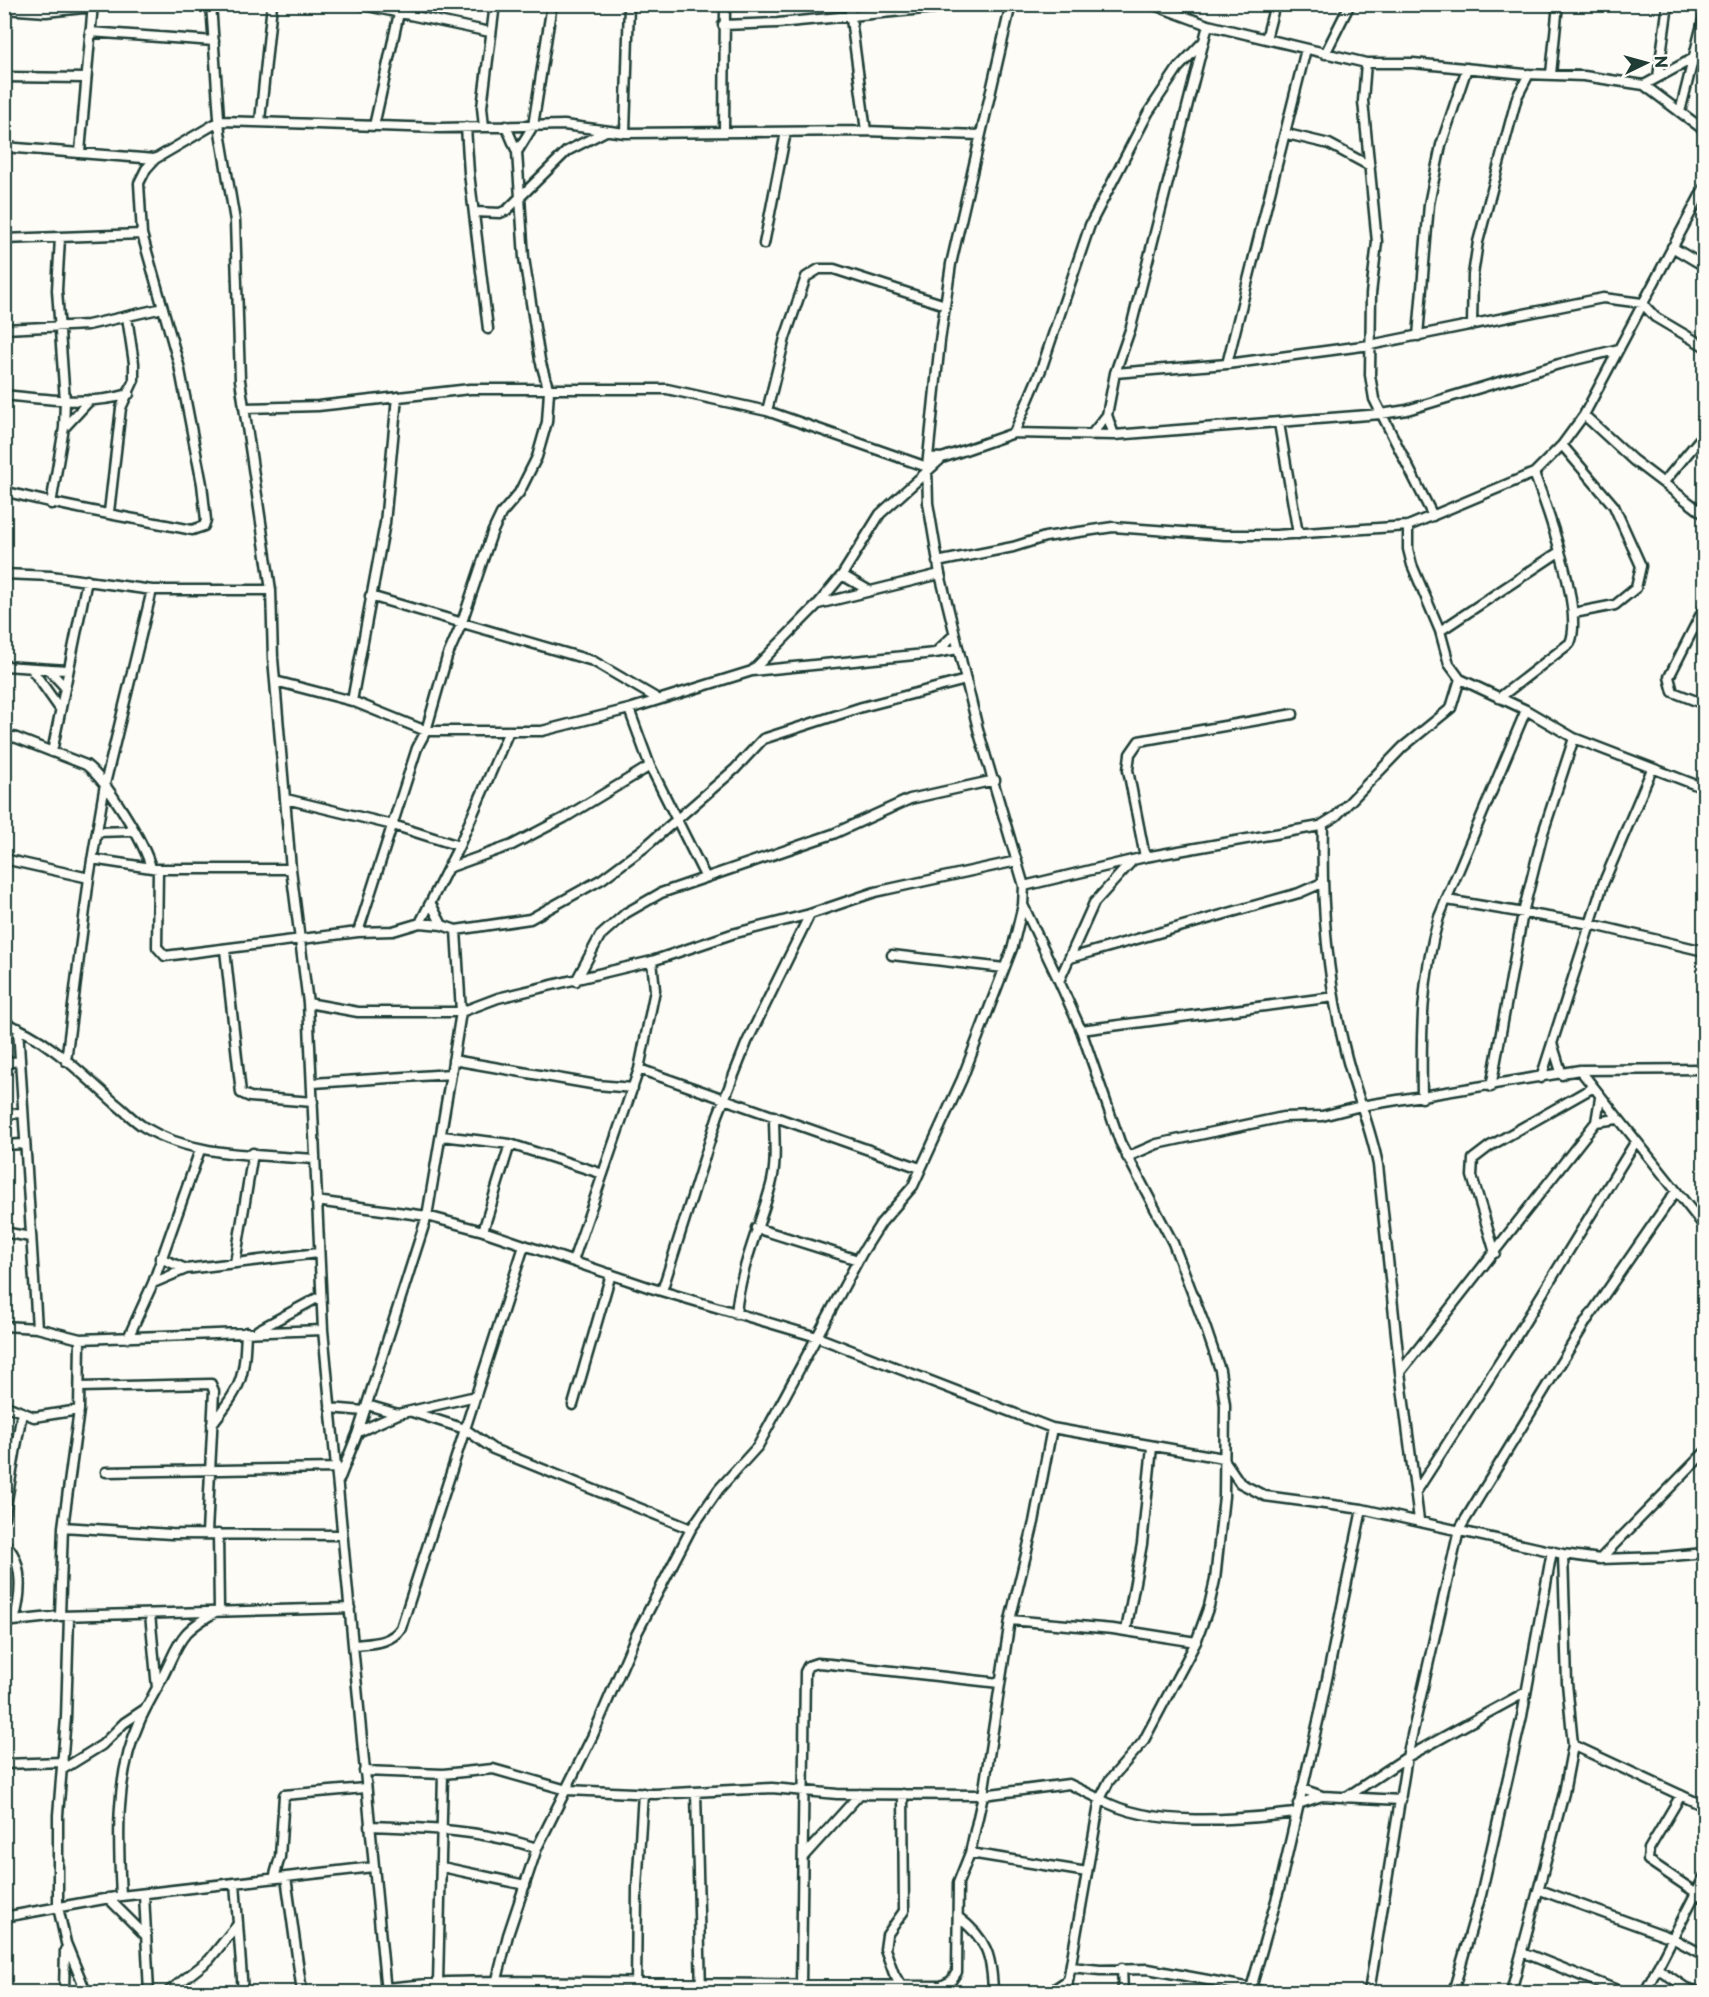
<svg xmlns="http://www.w3.org/2000/svg" width="1709" height="1997" font-family="'Playpen Sans',sans-serif">
<rect width="100%" height="100%" fill="#fdfcf7"/>
<filter id="ink" filterUnits="userSpaceOnUse"><feTurbulence type="fractalNoise" baseFrequency=".0167" numOctaves="2"/><feDisplacementMap in="SourceGraphic" scale="12" xChannelSelector="R" yChannelSelector="G"/><feConvolveMatrix kernelMatrix="1 2 1 2 8 2 1 2 1" color-interpolation-filters="sRGB"/></filter>
<g filter="url(#ink)">
<g fill="none" stroke-linecap="round" stroke-linejoin="round">
<defs>
<path id="minor" d="M 211,4 L 220,132 L 235,221 L 240,380 L 271,590 L 273,658 L 291,869 L 308,1003 L 323,1330 L 386,1992
M 358,4 L 490,32
M 849,4 L 866,131
M 1151,4 L 1208,25 L 1366,63 L 1413,63 L 1525,74 L 1584,76 L 1644,85 L 1704,130
M 4,9 L 46,12 L 93,7
M 723,25 L 778,23 L 934,8 L 949,4
M 90,32 L 214,41
M 1266,39 L 1275,4
M 1325,54 L 1350,4
M 1366,63 L 1363,101 L 1377,242 L 1371,294 L 1370,375 L 1374,399 L 1433,516
M 1551,74 L 1558,4
M 4,77 L 85,78
M 1658,77 L 1668,4
M 1644,85 L 1694,58
M 1680,112 L 1704,16
M 260,121 L 272,4
M 374,126 L 401,4
M 466,127 L 469,173 L 488,329
M 484,127 L 482,107 L 495,4
M 724,132 L 725,4
M 625,133 L 629,4
M 1287,134 L 1329,144 L 1370,166
M 4,147 L 155,159
M 80,152 L 93,4
M 517,152 L 533,126 L 552,4
M 475,212 L 500,213 L 507,210 L 567,151 L 606,131
M 4,239 L 142,234
M 764,244 L 786,132
M 1672,247 L 1704,266
M 1472,325 L 1473,275 L 1478,242 L 1517,97 L 1529,74
M 4,329 L 88,325 L 163,308
M 1418,336 L 1429,204 L 1441,145 L 1467,68
M 1227,364 L 1306,49
M 1115,373 L 1227,364 L 1370,345 L 1603,298 L 1642,303 L 1655,317 L 1704,346
M 4,395 C 46,399 89,406 129,394
M 245,408 L 318,406 L 470,389 L 667,389 L 767,411 L 927,467
M 767,411 L 785,338 L 806,277 L 819,269 L 834,269 L 945,305
M 1584,415 L 1633,460 L 1704,514
M 1279,423 L 1298,534
M 64,428 L 90,400
M 1014,433 L 1041,370 L 1090,225 L 1148,113 L 1178,68 L 1203,42
M 1091,435 L 1107,415
M 1114,435 L 1107,415 L 1115,373 L 1131,327 L 1208,25
M 1562,445 L 1614,506 L 1641,566 L 1636,588 L 1615,605 L 1574,613
M 928,457 L 942,458 L 1014,433 L 1114,435 L 1381,414 L 1407,410 L 1559,364 L 1619,349
M 1664,482 L 1704,434
M 4,491 C 66,508 129,517 192,530 L 204,526 L 206,520 L 202,484 L 179,365 L 142,234 L 139,183 L 146,169 L 155,159 L 220,121 L 440,128 L 564,125 L 625,133 L 866,131 L 979,135
M 51,504 L 64,428 L 65,401 L 57,290 L 60,238
M 109,512 L 121,408 L 134,380 L 134,363 L 127,317
M 1408,526 L 1408,549 L 1412,565 L 1440,631 L 1449,664 L 1460,679 L 1526,710 L 1574,738 L 1704,788
M 937,562 L 1013,547 L 1045,537 L 1113,527 L 1225,535 L 1276,535 L 1408,526 L 1534,473 L 1562,445 L 1584,415 L 1704,188
M 4,574 L 51,576 L 152,590 L 271,590
M 842,575 L 868,590
M 370,596 L 593,661 L 658,699
M 818,604 L 940,574
M 1704,608 L 1669,677 L 1673,692 L 1704,704
M 1440,631 L 1559,552
M 935,653 L 958,649
M 4,666 L 67,670
M 31,668 L 60,709
M 48,669 L 64,686
M 752,671 L 935,653 L 954,635
M 275,681 L 352,701 L 426,731 L 542,731 L 629,709 L 752,671 L 818,604 L 842,575 L 880,514 L 942,458
M 1499,698 L 1570,643 C 1584,612 1547,507 1534,473
M 352,701 L 385,523 L 397,397
M 629,709 L 650,766 L 705,876
M 4,743 L 7,739 L 14,737 L 86,765 C 106,780 145,843 151,868
M 52,752 L 87,580
M 286,799 L 393,825 L 459,846
M 1323,824 C 1321,900 1326,972 1344,1046 C 1353,1087 1370,1124 1378,1165 L 1400,1372 L 1419,1520
M 97,832 L 132,831
M 1145,857 L 1128,770 L 1130,754 L 1139,741 L 1293,714
M 4,859 L 89,878
M 92,859 L 158,869 L 291,869
M 448,868 L 512,845 L 564,818 L 650,766
M 158,869 L 157,947 L 165,956 L 358,932 L 393,931 L 420,923 L 442,925 L 456,930 L 461,1012 L 451,1074 L 313,1083
M 1024,886 L 1145,857 L 1320,826 L 1336,816 L 1403,747 L 1451,708 L 1460,679
M 1447,900 L 1590,924 L 1704,951
M 431,904 L 442,925
M 1023,905 L 1059,981
M 420,923 L 459,846 L 509,731
M 456,930 L 530,919 L 602,879 L 645,847 L 735,769 L 763,739 L 862,707 L 966,680
M 358,932 L 417,748 L 426,731 L 447,657 L 461,625 L 492,533 L 501,514 L 519,493 L 537,457 L 547,422 L 549,391 L 540,360 L 524,258 L 517,152 L 506,126
M 225,950 L 241,1093 L 250,1097 L 313,1102
M 892,955 L 1004,968
M 1070,958 L 1299,893 L 1322,883
M 576,981 L 600,936 L 626,913 L 661,893 L 833,834 L 910,799 L 995,780
M 308,1003 L 358,1012 L 461,1012 L 498,998 L 652,961 L 732,934 L 810,914 L 875,892 L 1017,861
M 4,1023 C 47,1037 83,1075 116,1104 C 125,1111 134,1121 144,1127 C 195,1158 257,1154 314,1159
M 18,1028 L 37,1328
M 1081,1030 L 1334,997
M 1553,1046 L 1562,1075
M 453,1060 L 597,1085 L 633,1088
M 66,1061 L 89,878 L 105,784 L 152,590
M 4,1063 L 19,1061
M 639,1069 L 920,1168
M 1580,1070 L 1704,1226
M 1541,1078 L 1603,884 L 1652,769
M 1491,1087 L 1523,913 L 1543,833 L 1574,738
M 1422,1098 C 1421,1036 1421,978 1439,917 L 1526,710
M 4,1114 L 22,1113
M 1596,1122 L 1617,1119
M 442,1136 L 510,1144 L 603,1174
M 4,1145 L 23,1144
M 1127,1157 L 1157,1144 L 1283,1117 L 1322,1116 L 1361,1106 L 1580,1070 L 1704,1069
M 316,1201 L 427,1216 L 483,1231 L 651,1288 L 817,1337 L 1052,1428 L 1223,1458 L 1240,1483 L 1265,1496 L 1362,1509 L 1563,1554 L 1600,1559 L 1662,1557 L 1704,1553
M 756,1228 L 858,1260
M 483,1231 L 510,1144
M 4,1232 L 30,1237
M 1495,1253 L 1472,1176 L 1473,1159 L 1490,1146 L 1592,1088
M 160,1258 L 186,1269
M 573,1261 L 639,1069 L 655,990 L 652,961
M 235,1263 L 253,1153
M 153,1283 L 186,1269 L 318,1253
M 662,1291 L 718,1115 L 747,1042 L 810,914
M 736,1314 C 740,1268 759,1229 771,1185 C 777,1163 774,1139 774,1116
M 4,1326 L 37,1328 L 80,1339 L 323,1330
M 258,1330 L 321,1296
M 128,1338 L 153,1283 L 200,1150
M 1400,1372 L 1596,1122 L 1600,1098
M 80,1387 L 211,1384 L 214,1391 L 207,1533
M 4,1405 L 34,1417 L 79,1410 L 80,1339
M 367,1405 L 398,1414
M 573,1405 L 611,1274
M 330,1408 L 364,1411
M 412,1412 L 465,1429 L 493,1449 L 691,1529
M 212,1424 C 242,1385 244,1381 246,1332
M 1052,1428 L 1034,1522 L 1010,1620 L 983,1795 L 1069,1784 L 1100,1799 L 1109,1781 L 1143,1742 L 1196,1642 L 1209,1606 L 1215,1580 L 1224,1496 L 1225,1405 L 1220,1370 L 1205,1326 L 1173,1243 L 1120,1142 L 1081,1030 L 1059,981 L 1094,903 L 1133,860
M 358,1432 L 398,1414 L 476,1396
M 106,1472 L 337,1468
M 339,1480 L 358,1432 L 427,1216 L 451,1074
M 1416,1492 L 1514,1340 L 1636,1141
M 4,1518 L 22,1412
M 63,1527 L 171,1534 L 342,1535
M 4,1543 C 25,1561 21,1597 14,1621
M 1600,1559 L 1704,1453
M 150,1614 L 157,1688
M 60,1616 L 63,1527 L 79,1410
M 69,1616 L 66,1718 L 58,1815 L 58,1907 L 66,1943 L 86,1992
M 1010,1620 L 1113,1629 L 1196,1642
M 4,1622 L 60,1616 L 350,1608
M 1126,1631 L 1142,1544 L 1152,1447
M 355,1645 C 372,1643 390,1644 401,1628 L 524,1246
M 1573,1745 L 1704,1806
M 4,1764 L 63,1762
M 63,1769 L 102,1745 L 124,1723 L 145,1709
M 364,1771 L 443,1774 L 493,1769 L 567,1790 L 655,1794 L 772,1788 L 837,1794 L 983,1795 L 970,1853 L 958,1883 L 957,1972 L 951,1981 L 941,1986 L 497,1981 L 448,1982 L 386,1988
M 1302,1789 L 1322,1796 L 1401,1800
M 696,1792 L 701,1992
M 903,1794 L 904,1911 L 887,1935 L 885,1949 L 894,1974 L 903,1989
M 1681,1795 L 1649,1849 L 1648,1860 L 1704,1898
M 1345,1798 L 1407,1757 L 1526,1692
M 1298,1804 L 1322,1796
M 369,1826 C 427,1828 482,1830 537,1848
M 970,1853 L 1087,1872
M 803,1857 L 860,1794
M 442,1867 L 525,1885
M 286,1877 L 302,1992
M 274,1878 L 280,1857 L 284,1795 L 365,1788
M 235,1883 L 243,1992
M 1540,1890 L 1672,1938 L 1704,1955
M 144,1894 L 149,1992
M 121,1896 C 118,1839 115,1776 139,1723 C 145,1708 153,1696 160,1682 C 181,1641 176,1634 219,1610 L 218,1534
M 108,1898 L 146,1936
M 4,1917 L 121,1896 L 373,1867
M 958,1917 C 987,1939 992,1956 993,1992
M 1522,1952 L 1622,1992
M 1071,1967 L 1100,1970 L 1148,1969 L 1251,1988 L 1264,1992
M 1122,1968 L 1123,1992
M 1657,1968 L 1686,1988 L 1699,1992
M 571,1982 L 571,1992
M 438,1983 L 443,1774
M 801,1986 L 805,1672 L 808,1666 L 817,1663 L 830,1664 L 999,1683
M 64,1992 L 65,1950
M 168,1992 L 209,1960 L 238,1924
M 494,1992 L 508,1935 L 537,1848 L 593,1735 L 636,1635 L 691,1529 L 719,1489 L 758,1446 L 862,1253 L 881,1223 L 913,1186 L 962,1079 L 1013,946 L 1023,905 L 1024,886 L 979,733 L 940,574 L 928,503 L 927,467 L 940,341 L 951,264 L 1011,4
M 636,1992 L 637,1888 L 643,1793
M 1050,1992 L 1068,1980
M 1066,1992 L 1100,1799 C 1150,1828 1238,1820 1295,1813
M 1250,1992 L 1279,1890 L 1320,1713 L 1362,1509
M 1369,1992 L 1407,1757 L 1459,1530 L 1587,1320 L 1676,1191
M 1453,1992 L 1481,1895 L 1522,1716 L 1552,1551
M 1511,1992 L 1564,1793 L 1573,1745 L 1567,1683 L 1563,1554
M 1645,1992 L 1704,1877"/>
</defs>
<!-- minor casing -->
<use href="#minor" stroke="#1f3d34" stroke-width="13"/>
<!-- minor -->
<use href="#minor" stroke="#fdfcf7" stroke-width="8"/>
</g>
</g>
<!-- margin -->
<rect width="1709" height="1997" fill="none" stroke="#fdfcf7" stroke-width="24"/>
<rect x="12" y="12" width="1685" height="1973" fill="none" stroke="#1f3d34" stroke-width="2" filter="url(#ink)"/>
<!-- north arrow -->
<g transform="translate(1646 63) rotate(85)" stroke="#fdfcf7" stroke-width="4.5" paint-order="stroke">
<path d="M0-4.5L10 22L0 15L-10 22Z" fill="#1f3d34"/>
<text y="-9" font-size="16" font-weight="bold" text-anchor="middle" fill="#1f3d34">N</text>
</g>
</svg>
